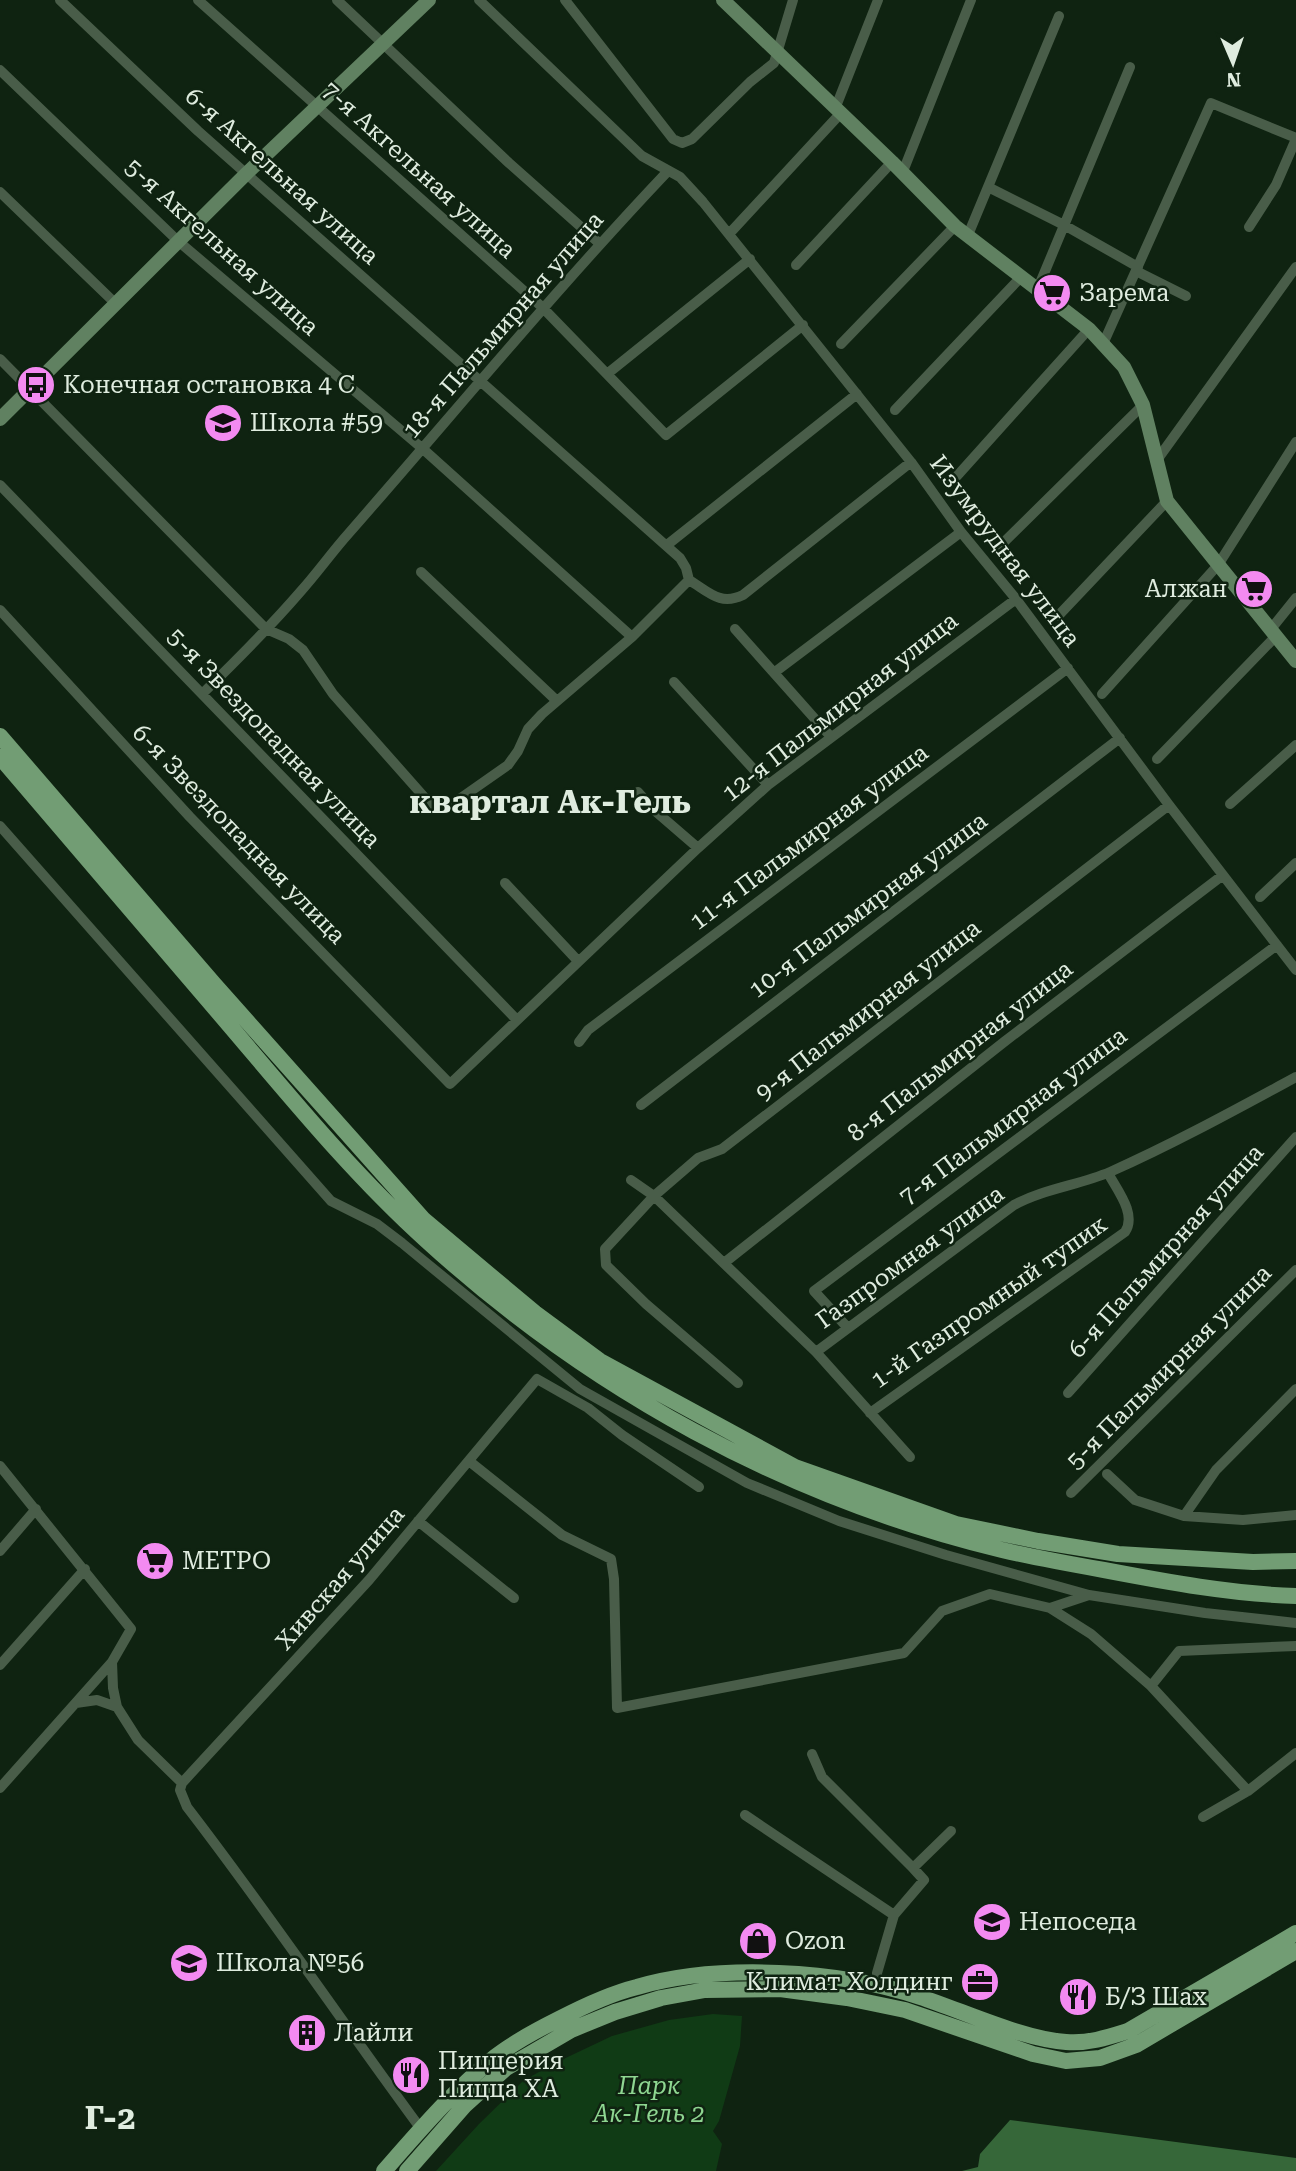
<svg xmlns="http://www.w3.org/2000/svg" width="1296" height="2171" font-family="'Roboto Serif',serif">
<rect width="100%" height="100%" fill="#0f2311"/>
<!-- green -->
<path fill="#103b15" d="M 713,2014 L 742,2016 L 740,2046 L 719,2121 L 713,2131 L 722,2144 L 716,2171 L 436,2171 L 479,2124 L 523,2081 L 553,2064 L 612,2036 L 669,2020 Z"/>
<!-- water -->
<path fill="#366739" d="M 1010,2120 L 1296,2158 L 1296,2171 L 962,2171 L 978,2167 L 980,2154 Z"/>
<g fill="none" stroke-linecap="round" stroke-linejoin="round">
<!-- street -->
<path stroke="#495d49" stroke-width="10" d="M 60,0 L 198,131 L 680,558 L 686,568 L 689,580 C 709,592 720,606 743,595 L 911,462
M 198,0 L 542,307 L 666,435 L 803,325
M 337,0 L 509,163 L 599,243
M 479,0 L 642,156 L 680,177 L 703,202 L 911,462 L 961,532 L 1016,599 L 1169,805 L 1296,970
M 565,0 L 673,139 L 682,143 L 692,139 L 750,82 L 774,63 L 793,0
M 0,70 L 178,241 L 423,449 L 632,637
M 835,109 L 878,0
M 902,174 L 971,0
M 988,187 L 1064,225 L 1138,267
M 0,192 L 115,303
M 1249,227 L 1276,185 L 1296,139
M 729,234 L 840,114
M 968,235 L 1059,16
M 796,265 L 892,162
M 1136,271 L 1186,296
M 1038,288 L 1130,67
M 841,344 L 955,226
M 1103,344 L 1211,103 L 1296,138
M 0,359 L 266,629 L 289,639 L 303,650 L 333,694 L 433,807 L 440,809 L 448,807 L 508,765 L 518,751 L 528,729 L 542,714 L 632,637 L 689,580
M 607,374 L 750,259
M 895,410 L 1022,276
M 1157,460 L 1296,267
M 957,476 L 1089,329
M 0,485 L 517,1020
M 667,545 L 857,394
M 1000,546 L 1143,405
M 421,572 L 557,701
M 0,610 L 190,817 L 450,1084 L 698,848 L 768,785 L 1016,599
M 1058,616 L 1167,501
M 735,629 L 831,737
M 1271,629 L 1296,598
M 775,672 L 961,532
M 674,682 L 768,785
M 202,694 C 236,661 270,627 301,591 C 318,572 332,552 349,533 C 455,412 557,288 668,171
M 1102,694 L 1218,565 L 1296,442
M 1157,759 L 1277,635
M 638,792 L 654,810 L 698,848
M 1230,804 L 1296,745
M 0,826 L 331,1201 L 377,1224 L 402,1243 L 580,1389 L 747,1483 L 839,1521 L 946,1555 L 1089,1595
M 505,883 L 578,961
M 1260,897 L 1296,863
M 579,1042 L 588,1030 L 1068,668
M 641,1105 L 1120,738
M 631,1180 L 654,1196 L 816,1352 L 910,1457
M 724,1263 L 1004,1042 L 1223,875
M 847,1327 L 814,1291 L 1277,945
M 816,1352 L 1014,1205 C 1043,1189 1079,1185 1110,1172 C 1173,1144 1235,1110 1296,1077
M 738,1383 L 646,1304 L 606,1265 L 605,1249 L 654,1196 L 698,1158 L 722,1149 L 1169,805
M 1068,1393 L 1296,1137
M 870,1413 L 1125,1232 C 1137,1214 1117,1190 1108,1173
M 469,1461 L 562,1535 L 611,1559 L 614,1579 L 617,1708 L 904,1653 L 942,1611 L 990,1594 L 1050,1608 L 1091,1634 L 1151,1686 L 1248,1791
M 0,1466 L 131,1629 L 112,1662 L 113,1688 L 117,1707 L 138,1740 L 182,1783 L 180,1790 L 187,1807 C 268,1912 342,2022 421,2129
M 1107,1474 L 1135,1500 L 1184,1516 L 1243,1520 L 1296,1515
M 1071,1493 L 1296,1270
M 1184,1516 L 1216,1470 L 1296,1389
M 418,1521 L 514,1598
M 0,1551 L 36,1509
M 1050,1608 L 1089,1595 L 1205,1613 L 1296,1623
M 0,1665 L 85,1569
M 1151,1686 L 1179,1651 L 1296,1646
M 76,1703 L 97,1700 L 117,1707
M 812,1754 L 822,1777 L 913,1868
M 182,1783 L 369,1580 L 537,1379 L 588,1408 L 622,1435 L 699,1487
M 0,1788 L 112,1662
M 745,1815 L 894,1915 L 877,1973 L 878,1986
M 1203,1817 L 1248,1791 L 1296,1753
M 894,1915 L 924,1880 L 913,1868 L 951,1831"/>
<!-- secondary -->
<path stroke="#608161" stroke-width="14" d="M 723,0 L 892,162 L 955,226 L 1089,329 L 1124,367 L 1143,405 L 1167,501 L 1296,661
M 0,419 L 247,173 L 429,0"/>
<!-- primary -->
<path stroke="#729d74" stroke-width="16" d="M 0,736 L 214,984 L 424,1220 L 535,1313 L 600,1361 L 795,1467 L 956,1524 L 1038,1541 L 1118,1554 L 1253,1562 L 1296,1561
M 0,757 C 76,847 154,936 230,1026 C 293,1100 354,1175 426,1240 C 589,1389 786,1498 1002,1550 C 1036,1558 1070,1564 1104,1570 C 1167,1582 1232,1594 1296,1596
M 384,2171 C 419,2131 454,2090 495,2057 C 514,2042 537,2030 559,2019 C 584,2006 609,1994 637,1987 C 719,1963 839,1970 920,1997 C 963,2011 1022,2039 1066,2042 C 1088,2044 1109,2037 1128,2031 L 1296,1933
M 407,2171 L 465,2105 L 506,2068 L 571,2030 L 615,2012 L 661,1998 L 705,1990 L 780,1989 L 847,1998 L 905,2010 L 1033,2054 L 1066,2061 L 1100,2058 L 1136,2045 L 1296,1951"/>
</g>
<!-- icons -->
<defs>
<symbol id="supermarket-disc" viewBox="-11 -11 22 22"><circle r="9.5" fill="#f38af1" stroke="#0f2311"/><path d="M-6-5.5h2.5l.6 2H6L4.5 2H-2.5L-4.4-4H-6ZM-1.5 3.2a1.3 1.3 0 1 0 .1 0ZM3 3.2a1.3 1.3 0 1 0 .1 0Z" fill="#111"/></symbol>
<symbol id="bus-disc" viewBox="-11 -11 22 22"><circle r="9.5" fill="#f38af1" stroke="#0f2311"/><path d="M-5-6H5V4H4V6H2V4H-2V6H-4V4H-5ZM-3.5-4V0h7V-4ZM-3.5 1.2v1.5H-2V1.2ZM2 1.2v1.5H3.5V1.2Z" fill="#111"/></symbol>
<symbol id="school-disc" viewBox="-11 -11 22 22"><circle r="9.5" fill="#f38af1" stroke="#0f2311"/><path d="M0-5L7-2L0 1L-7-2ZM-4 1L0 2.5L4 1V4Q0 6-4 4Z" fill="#111"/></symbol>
<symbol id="shop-disc" viewBox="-11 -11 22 22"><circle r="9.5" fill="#f38af1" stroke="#0f2311"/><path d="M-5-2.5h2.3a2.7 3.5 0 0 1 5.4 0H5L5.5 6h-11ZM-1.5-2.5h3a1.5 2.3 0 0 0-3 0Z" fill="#111"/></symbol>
<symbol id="office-disc" viewBox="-11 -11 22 22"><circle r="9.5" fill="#f38af1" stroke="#0f2311"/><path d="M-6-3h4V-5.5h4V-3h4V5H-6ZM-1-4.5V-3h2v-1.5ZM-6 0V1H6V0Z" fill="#111"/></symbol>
<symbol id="restaurant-disc" viewBox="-11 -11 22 22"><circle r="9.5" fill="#f38af1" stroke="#0f2311"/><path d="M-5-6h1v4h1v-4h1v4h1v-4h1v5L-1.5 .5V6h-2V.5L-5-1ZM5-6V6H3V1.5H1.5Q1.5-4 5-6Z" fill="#111"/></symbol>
<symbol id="building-disc" viewBox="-11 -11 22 22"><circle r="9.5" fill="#f38af1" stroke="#0f2311"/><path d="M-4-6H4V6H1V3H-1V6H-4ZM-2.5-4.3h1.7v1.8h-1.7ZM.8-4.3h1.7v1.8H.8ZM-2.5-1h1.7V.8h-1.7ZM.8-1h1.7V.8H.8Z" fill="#111"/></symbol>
</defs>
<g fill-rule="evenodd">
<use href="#supermarket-disc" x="1030" y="271" width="44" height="44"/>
<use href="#bus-disc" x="14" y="363" width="44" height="44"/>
<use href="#school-disc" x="201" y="401" width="44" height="44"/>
<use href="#supermarket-disc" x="1232" y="567" width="44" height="44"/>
<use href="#supermarket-disc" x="133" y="1539" width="44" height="44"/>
<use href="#school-disc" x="970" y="1900" width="44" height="44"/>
<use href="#shop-disc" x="736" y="1919" width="44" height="44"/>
<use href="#school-disc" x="167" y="1941" width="44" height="44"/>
<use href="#office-disc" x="958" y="1960" width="44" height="44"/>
<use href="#restaurant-disc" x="1056" y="1975" width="44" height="44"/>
<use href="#building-disc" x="285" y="2011" width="44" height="44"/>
<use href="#restaurant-disc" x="389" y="2053" width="44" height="44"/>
</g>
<g text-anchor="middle" stroke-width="5" stroke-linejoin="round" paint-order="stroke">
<!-- street labels -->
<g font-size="24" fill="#dfecdf" stroke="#0f2311">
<text transform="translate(419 170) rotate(42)" y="8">7-я Акгельная улица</text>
<text transform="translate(282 176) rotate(42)" y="8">6-я Акгельная улица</text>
<text transform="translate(222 247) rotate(42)" y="8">5-я Акгельная улица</text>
<text transform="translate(503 325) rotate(-49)" y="8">18-я Пальмирная улица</text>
<text transform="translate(1005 551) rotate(53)" y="8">Изумрудная улица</text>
<text transform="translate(840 707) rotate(-38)" y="8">12-я Пальмирная улица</text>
<text transform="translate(274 738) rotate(46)" y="8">5-я Звездопадная улица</text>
<text transform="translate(239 834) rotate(46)" y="8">6-я Звездопадная улица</text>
<text transform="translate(809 837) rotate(-37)" y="8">11-я Пальмирная улица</text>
<text transform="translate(868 905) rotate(-37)" y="8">10-я Пальмирная улица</text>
<text transform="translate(868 1010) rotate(-38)" y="8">9-я Пальмирная улица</text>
<text transform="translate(960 1051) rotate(-38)" y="8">8-я Пальмирная улица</text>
<text transform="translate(1013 1116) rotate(-37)" y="8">7-я Пальмирная улица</text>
<text transform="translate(1166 1251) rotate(-48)" y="8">6-я Пальмирная улица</text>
<text transform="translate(910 1257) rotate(-36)" y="8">Газпромная улица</text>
<text transform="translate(989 1302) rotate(-35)" y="8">1-й Газпромный тупик</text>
<text transform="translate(1169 1367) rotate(-45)" y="8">5-я Пальмирная улица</text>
<text transform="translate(340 1578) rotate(-49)" y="8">Хивская улица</text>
</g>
<!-- poi labels -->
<g font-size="24" fill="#dfecdf" stroke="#0f2311" text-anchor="start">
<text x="1079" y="301">Зарема</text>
<text x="63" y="393">Конечная остановка 4 С</text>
<text x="250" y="431">Школа #59</text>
<text x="1227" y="597" text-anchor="end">Алжан</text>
<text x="182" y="1569">МЕТРО</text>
<text x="1019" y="1930">Непоседа</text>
<text x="785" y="1949">Ozon</text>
<text x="216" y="1971">Школа №56</text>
<text x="953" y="1990" text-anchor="end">Климат Холдинг</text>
<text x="1105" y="2005">Б/З Шах</text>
<text x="334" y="2041">Лайли</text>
<text x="438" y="2069">Пиццерия<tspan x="438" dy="28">Пицца ХА</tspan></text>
</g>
<!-- park labels -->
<g font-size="24" font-style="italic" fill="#8ed691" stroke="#0f2311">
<text x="649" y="2094">Парк<tspan x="649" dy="28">Ак-Гель 2</tspan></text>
</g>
<!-- district labels -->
<g font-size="32" font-weight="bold" fill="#dfecdf" stroke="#0f2311">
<text x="550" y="813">квартал Ак-Гель</text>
<text x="110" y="2129">Г-2</text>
</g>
</g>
<!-- north arrow -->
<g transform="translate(1233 63) rotate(178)" stroke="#0f2311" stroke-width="5" paint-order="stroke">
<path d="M0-5L12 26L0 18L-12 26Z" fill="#dfecdf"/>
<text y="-10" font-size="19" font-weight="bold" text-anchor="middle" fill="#dfecdf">N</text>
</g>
</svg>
